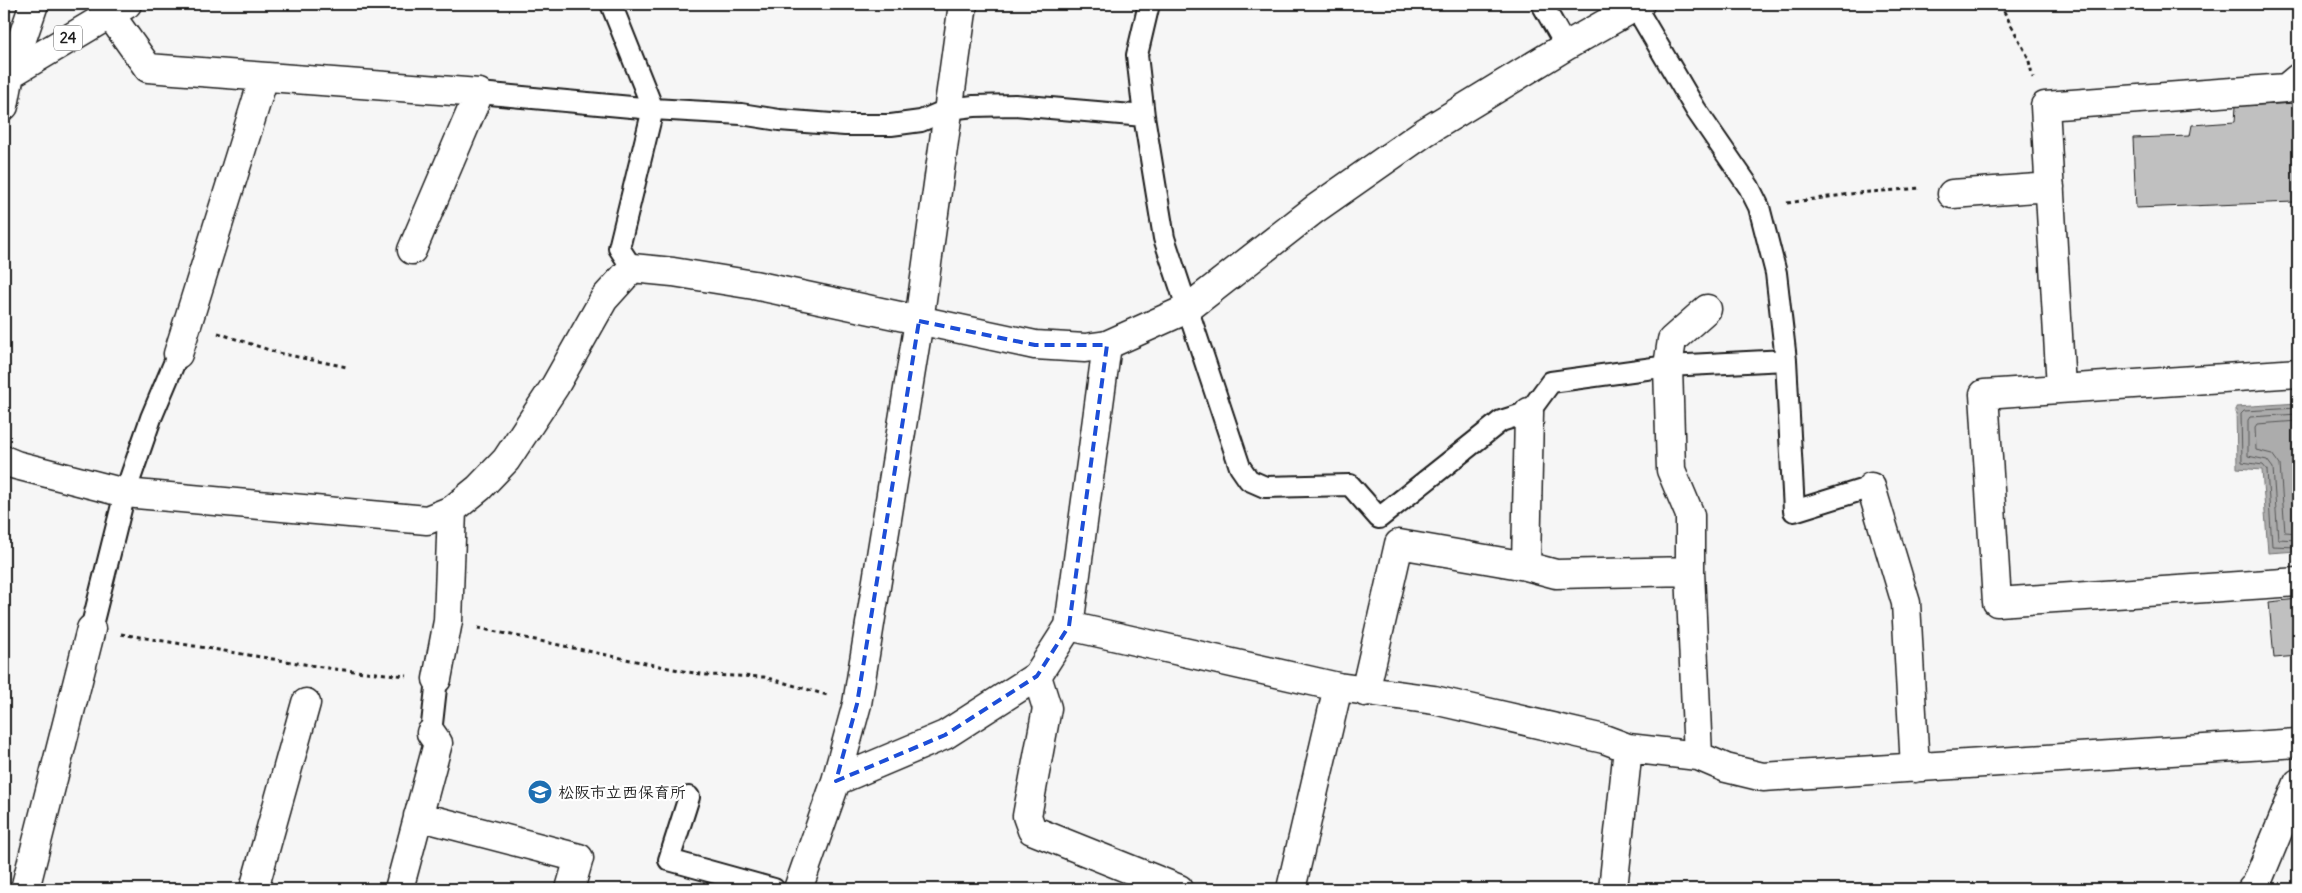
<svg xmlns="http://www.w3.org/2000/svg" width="2302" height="893" font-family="Delius,'Klee One',sans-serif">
<rect width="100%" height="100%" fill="#f6f6f6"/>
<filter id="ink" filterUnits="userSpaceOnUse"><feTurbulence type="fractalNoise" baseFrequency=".02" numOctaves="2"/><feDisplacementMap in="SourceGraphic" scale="10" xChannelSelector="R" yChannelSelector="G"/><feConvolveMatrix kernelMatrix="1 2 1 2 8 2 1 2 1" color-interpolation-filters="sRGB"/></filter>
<g filter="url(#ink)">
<!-- water -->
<path fill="#acacac" stroke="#727272" d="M 2298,403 L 2298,551 L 2268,553 L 2262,470 L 2237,468 L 2236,407 Z"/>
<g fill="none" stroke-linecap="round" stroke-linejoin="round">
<!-- shore -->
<path stroke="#565656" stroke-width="1" d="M 2298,408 L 2244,411 L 2241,414 L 2242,462 L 2263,465 L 2267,470 L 2272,546 L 2298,547
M 2298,414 L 2250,417 L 2248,420 L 2248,456 L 2267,460 L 2273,468 L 2278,539 L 2298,540
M 2298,421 L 2257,424 L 2255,427 L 2256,450 L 2272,454 L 2280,465 L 2285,532 L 2298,533"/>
</g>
<!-- building -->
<path fill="#c0c0c0" stroke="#1c1c1c" d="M 2298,103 L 2298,305 L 2294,202 L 2136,208 L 2133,138 L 2190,136 L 2192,125 L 2235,122 L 2236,106 Z
M 2298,599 L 2298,656 L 2274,658 L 2269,602 Z"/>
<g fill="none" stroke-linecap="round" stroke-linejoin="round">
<defs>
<path id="service" d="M 611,4 L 653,109 L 619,248 L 632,268
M 1149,4 L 1137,55 L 1144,116 L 1164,238 L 1240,467 L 1249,480 L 1265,487 L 1350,485 L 1379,518 L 1501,421 L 1529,412 L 1551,382 L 1668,366 L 1786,360
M 1542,4 L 1566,46
M 1635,6 L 1696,110 L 1749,187 L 1759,207 L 1776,273 L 1786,360 L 1794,511 L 1871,487
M 479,93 L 653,109 L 741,114 L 779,120 L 845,125 L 891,125 L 921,121 L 949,109 L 974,106 L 1015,105 L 1144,116
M 91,629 L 125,493 L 151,418 L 178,354
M 431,733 L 437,679
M 689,797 L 669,860 L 774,889"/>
<path id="minor" d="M 109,13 L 148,68 L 479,93 L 412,250
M 10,74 L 34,4
M 1952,194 L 2050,187
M 178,354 L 264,77
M 2298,373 L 1984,394 L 1997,602 L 2298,582
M 2061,388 L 2045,106 L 2286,88 L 2298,78
M 4,460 L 16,465 L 125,493 L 427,520 L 452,510 L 479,488 L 506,460 L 555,386 L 604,299 L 632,268 L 673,272 L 754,285 L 1035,345 L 1085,348 L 1107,345 L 1187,309 L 1315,209 L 1425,132 L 1566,46 L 1640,4
M 1871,487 L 1906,603 L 1915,768
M 1526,566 L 1529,412
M 1690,571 L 1690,515 L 1671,470 L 1668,366 L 1672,340 L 1707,309
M 1069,626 L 1338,687 L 1434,700 L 1604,739 L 1628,748 L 1698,756 L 1726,768 L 1763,777 L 2298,743
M 1037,676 L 1047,708 L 1027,816 L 1032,830 L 1179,889
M 437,679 L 448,621 L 452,510
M 1365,692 L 1399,544 L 1526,566 L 1556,574 L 1690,571 L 1698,756
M 418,816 L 579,858 L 570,889
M 25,889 L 91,629
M 254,889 L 306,703
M 399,889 L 438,743 L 431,733
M 1291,889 L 1338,687
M 1613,889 L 1628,748
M 2252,889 L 2256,885 L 2298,783"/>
<path id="tertiary" d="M 836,781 L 945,735 L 1037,676 L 1069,626 L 1107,345
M 798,889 L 836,781 L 857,704 L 919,321 L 963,4"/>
<path id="primary" d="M 4,106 L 10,74 L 127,4"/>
</defs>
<!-- service casing -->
<use href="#service" stroke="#1c1c1c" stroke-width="24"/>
<!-- minor casing -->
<use href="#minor" stroke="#1c1c1c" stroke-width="31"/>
<!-- tertiary casing -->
<use href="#tertiary" stroke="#1c1c1c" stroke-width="31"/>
<!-- primary casing -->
<use href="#primary" stroke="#1c1c1c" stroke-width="31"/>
<!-- path -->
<path stroke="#1c1c1c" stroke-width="3" stroke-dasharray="4 4" stroke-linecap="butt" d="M 2000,4 L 2028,57 L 2033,78
M 1787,203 L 1857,193 L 1922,188
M 218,333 L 278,353 L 347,367
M 478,628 L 688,672 L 707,675 L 764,677 L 827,695
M 121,634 L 334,669 L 407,676"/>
<!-- service -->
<use href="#service" stroke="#fff" stroke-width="20"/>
<!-- minor -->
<use href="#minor" stroke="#fff" stroke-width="28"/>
<!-- tertiary -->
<use href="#tertiary" stroke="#fff" stroke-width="28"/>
<!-- primary -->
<use href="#primary" stroke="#fff" stroke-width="28"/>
</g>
</g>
<!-- marked area -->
<path fill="none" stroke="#1d4ed8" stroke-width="4" stroke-dasharray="10 6" stroke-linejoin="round" d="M 919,321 L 1035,345 L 1107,345 L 1069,626 L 1037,676 L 945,735 L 836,781 L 857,704 Z"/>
<!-- icons -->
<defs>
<symbol id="school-disc" viewBox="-11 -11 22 22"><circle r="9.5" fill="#1f6fb2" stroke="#fff"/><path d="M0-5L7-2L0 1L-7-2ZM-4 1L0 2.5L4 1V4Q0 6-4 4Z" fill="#fff"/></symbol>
</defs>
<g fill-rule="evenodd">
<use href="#school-disc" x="526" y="778" width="28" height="28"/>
</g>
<g text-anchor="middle" stroke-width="4.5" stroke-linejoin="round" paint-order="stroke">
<!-- shield labels -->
<rect fill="#fff" stroke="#606060" stroke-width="1" x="54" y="25.5" width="28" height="25" rx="4"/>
<g font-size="15" font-weight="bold" fill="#1c1c1c">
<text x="68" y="43">24</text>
</g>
<!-- poi labels -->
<g font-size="16" font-weight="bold" fill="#1c1c1c" stroke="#fff" text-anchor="start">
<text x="558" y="798">松阪市立西保育所</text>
</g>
</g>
<!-- margin -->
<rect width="2302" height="893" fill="none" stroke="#fff" stroke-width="20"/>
<rect x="10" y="10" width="2282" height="873" fill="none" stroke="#1c1c1c" stroke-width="2" filter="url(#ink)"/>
</svg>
